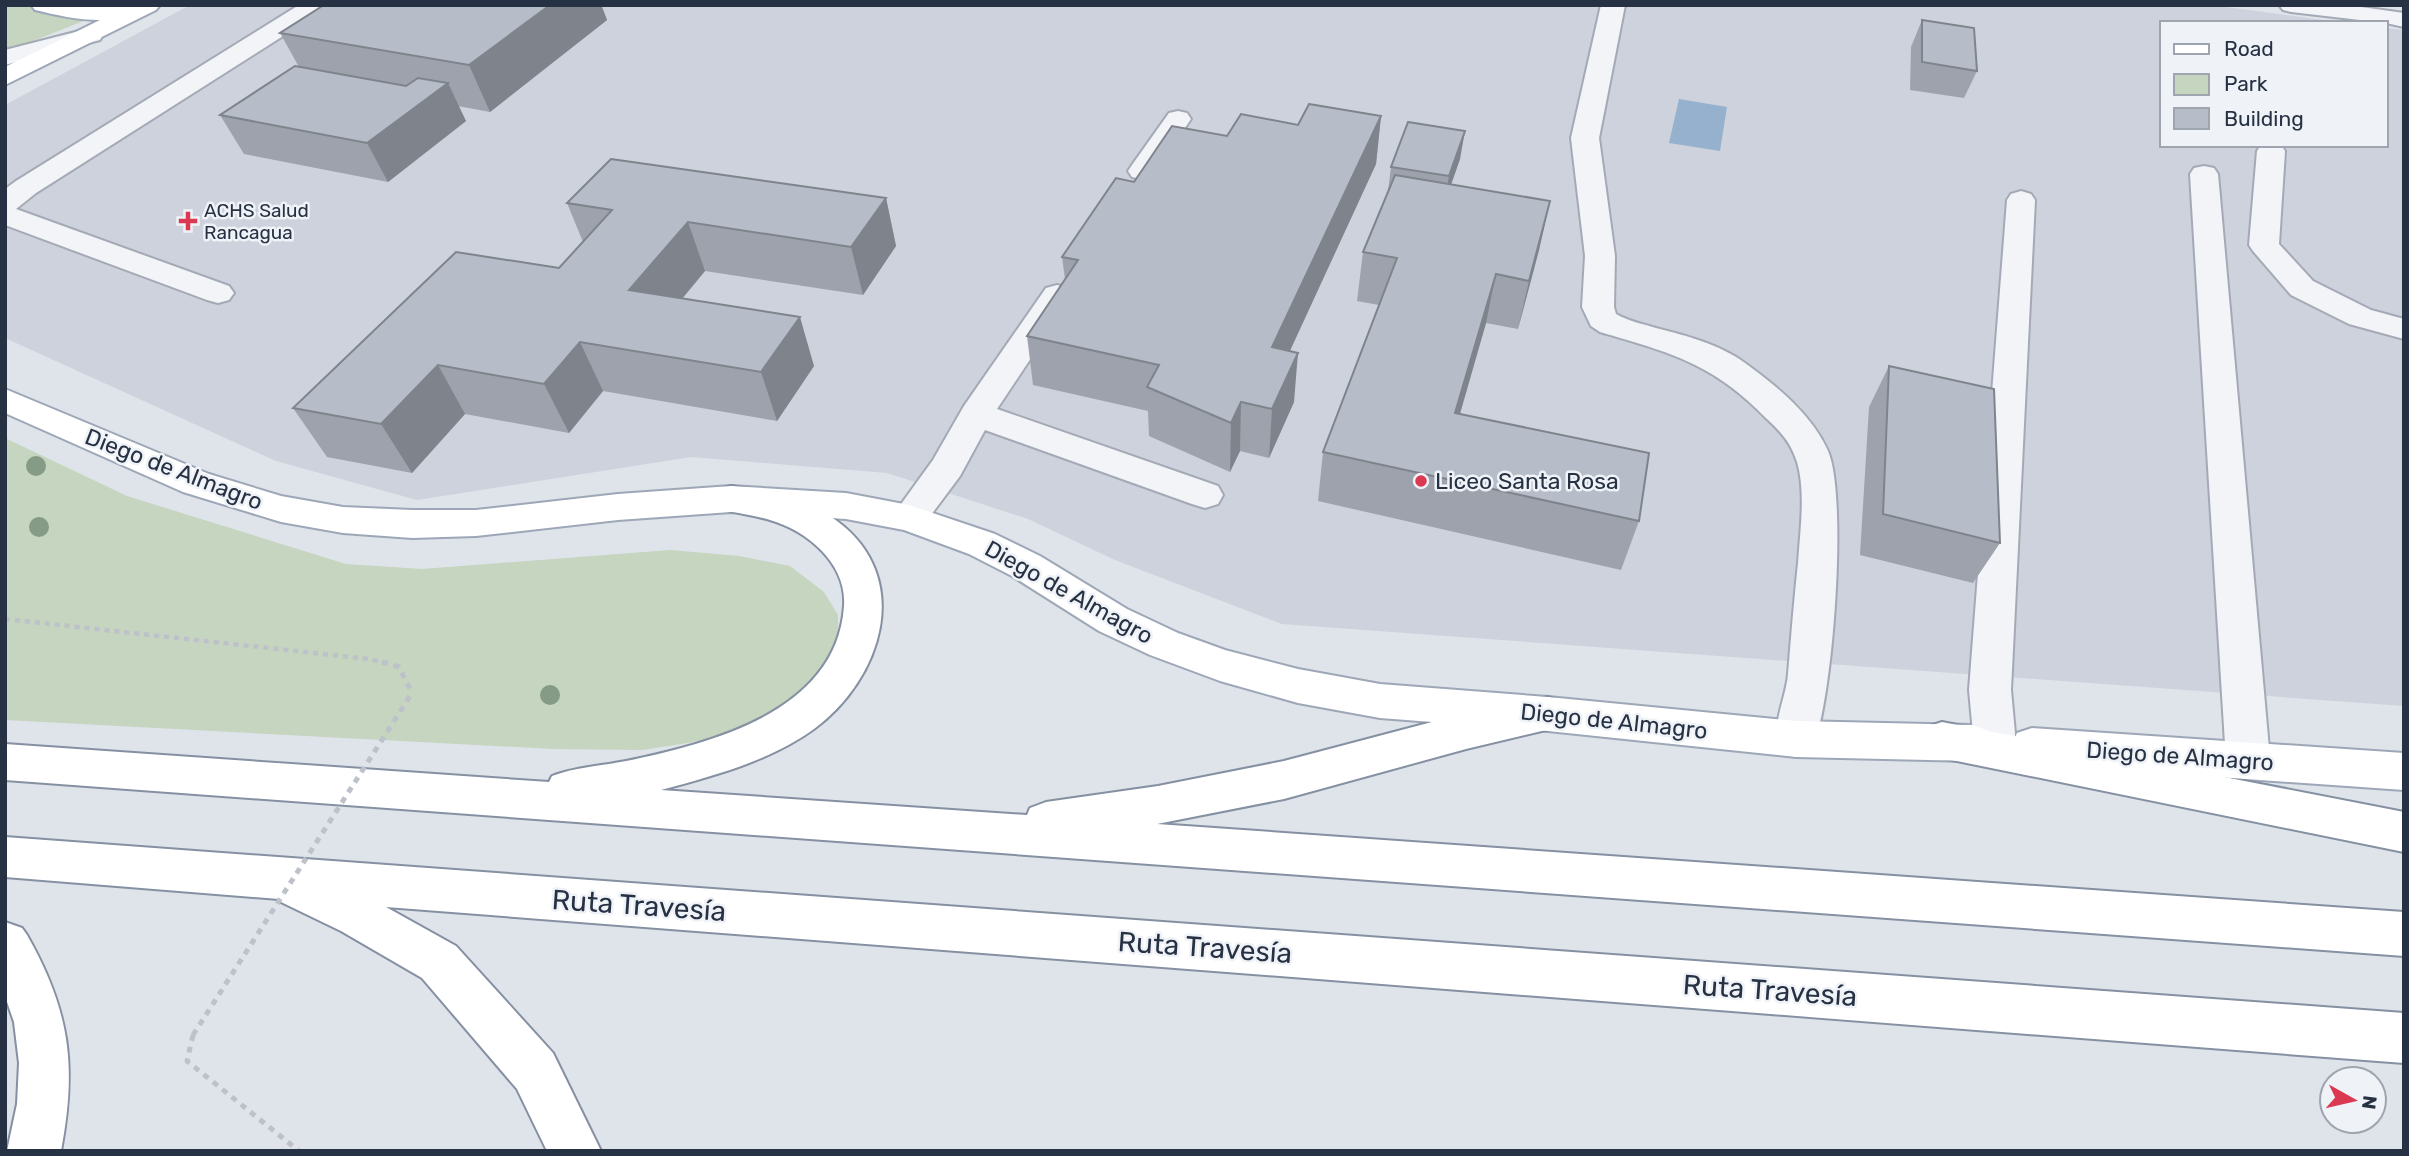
<svg xmlns="http://www.w3.org/2000/svg" width="2409" height="1156" font-family="Rubik,sans-serif">
<rect width="100%" height="100%" fill="#dfe3ea"/>
<!-- built -->
<path fill="#cdd2dc" d="M 190,5 L 2211,5 L 2345,23 L 2162,23 L 2162,145 L 2386,145 L 2386,28 L 2404,30 L 2404,706 L 1282,624 L 1115,560 L 1028,519 L 887,473 L 691,457 L 417,500 L 276,461 L 5,338 L 5,105 Z"/>
<!-- green -->
<path fill="#c5d5bf" d="M 8,5 L 124,5 L 5,52 L 5,7 Z
M 5,438 L 127,496 L 346,564 L 422,569 L 670,550 L 739,556 L 790,566 L 824,592 L 838,615 L 838,653 L 813,686 L 772,718 L 719,738 L 643,750 L 553,749 L 5,720 Z"/>
<!-- water -->
<path fill="#96b1cd" d="M 1679,99 L 1727,107 L 1720,151 L 1669,143 Z"/>
<g fill="none" stroke-linecap="round" stroke-linejoin="round">
<defs>
<path id="minor" d="M 299,5 L 328,5 L 324,10 L 36,193 L 16,209 L 229,286 L 234,293 L 229,300 L 218,303 L 207,300 L 5,225 L 5,189 L 16,181 Z
M 1601,5 L 1625,5 L 1599,138 L 1615,256 L 1614,307 L 1616,314 C 1628,321 1643,324 1656,328 C 1687,336 1719,344 1745,363 C 1777,386 1812,415 1828,451 C 1848,496 1833,707 1811,752 L 1796,757 L 1781,752 C 1769,728 1786,700 1788,674 C 1791,637 1794,600 1798,563 C 1800,531 1806,493 1797,462 C 1791,443 1781,432 1767,419 C 1713,363 1671,353 1600,332 L 1591,326 L 1582,307 L 1585,256 L 1571,138 Z
M 2279,5 L 2347,5 L 2404,13 L 2404,27 L 2386,23 L 2291,12 L 2283,10 Z
M 91,28 L 100,30 L 103,35 L 100,40 L 5,65 L 5,50 Z
M 1178,111 L 1187,113 L 1191,119 L 1152,177 L 1142,179 L 1132,177 L 1128,171 L 1132,165 L 1169,113 Z
M 2261,145 L 2281,145 L 2285,151 L 2279,244 L 2313,281 L 2371,310 L 2404,319 L 2404,339 L 2349,324 L 2291,295 L 2253,251 L 2249,245 L 2257,151 Z
M 2204,166 L 2214,168 L 2218,174 L 2270,760 L 2263,773 L 2248,778 L 2233,773 L 2226,760 L 2190,174 L 2194,168 Z
M 2021,191 L 2031,194 L 2035,200 L 2011,690 L 2016,744 L 2010,757 L 1995,762 L 1980,757 L 1974,744 L 1969,690 L 2007,200 L 2011,194 Z
M 1057,285 L 1068,288 L 1073,295 L 997,409 L 1218,486 L 1223,495 L 1218,504 L 1205,508 L 1192,504 L 985,430 L 960,476 L 922,527 L 909,531 L 896,527 L 891,518 L 933,460 L 964,406 L 1046,288 Z"/>
<path id="major" d="M 31,5 L 160,5 L 156,10 L 5,85 L 5,67 L 100,20 C 77,20 56,15 35,10 Z
M 5,389 L 209,474 L 281,496 L 343,507 L 412,510 L 476,510 L 618,494 L 731,486 L 846,493 L 909,505 L 995,534 L 1040,556 L 1127,609 L 1178,633 L 1225,650 L 1298,669 L 1380,684 L 1548,697 L 1796,721 L 1972,725 L 1987,730 L 1993,743 L 1987,756 L 1972,761 L 1796,757 L 1548,731 L 1380,718 L 1298,703 L 1220,681 L 1150,655 L 1099,631 L 1012,576 L 969,554 L 904,530 L 846,519 L 731,512 L 618,520 L 476,536 L 412,538 L 343,533 L 281,522 L 183,492 L 5,413 Z
M 2032,728 L 2404,753 L 2404,790 L 2032,764 L 2017,759 L 2011,746 L 2017,733 Z"/>
<path id="highway" d="M 731,486 C 767,492 807,499 837,521 C 914,578 882,679 814,729 C 770,761 713,776 661,790 L 1027,815 L 1030,808 L 1046,802 L 1158,786 L 1284,761 L 1466,713 L 1548,697 L 1563,702 L 1569,714 L 1563,726 L 1466,749 L 1284,799 L 1157,824 L 2404,912 L 2404,956 L 5,780 L 5,744 L 549,782 L 552,776 C 576,767 601,766 626,761 C 711,743 837,712 844,606 C 847,564 808,531 770,520 C 753,515 735,513 718,508 L 713,499 L 718,490 Z
M 1942,722 L 2404,812 L 2404,852 L 1942,758 L 1927,753 L 1921,740 L 1927,727 Z
M 5,837 L 2404,1013 L 2404,1063 L 386,907 L 456,946 L 553,1053 L 601,1151 L 547,1151 L 517,1089 L 422,978 L 341,931 L 281,902 L 279,899 L 5,877 Z
M 5,922 L 22,928 L 27,935 C 70,1011 77,1066 61,1151 L 7,1151 L 17,1104 L 19,1063 L 14,1022 L 5,996 Z"/>
</defs>
<!-- minor casing -->
<use href="#minor" stroke="#a4aab5" stroke-width="4"/>
<!-- major casing -->
<use href="#major" stroke="#9da7b7" stroke-width="4"/>
<!-- highway casing -->
<use href="#highway" stroke="#8590a2" stroke-width="4"/>
<!-- path-far1 -->
<path stroke="#bdc1c9" stroke-width="4.5" stroke-dasharray="5 5" stroke-linecap="butt" d="M 5,619 L 369,659 L 389,664"/>
<!-- path -->
<path stroke="#bdc1c9" stroke-width="5" stroke-dasharray="6 6" stroke-linecap="butt" d="M 382,662 L 399,667 L 412,693
M 193,1035 L 187,1061 L 299,1151"/>
<!-- minor -->
<use href="#minor" fill="#f2f4f8" fill-rule="evenodd"/>
<!-- major -->
<use href="#major" fill="#fff" fill-rule="evenodd"/>
<!-- highway -->
<use href="#highway" fill="#fff" fill-rule="evenodd"/>
<!-- path-bridge -->
<path stroke="#bdc1c9" stroke-width="5" stroke-dasharray="6 6" stroke-linecap="butt" d="M 193,1035 L 412,693"/>
</g>
<!-- trees -->
<g fill="#859b85">
<circle cx="36" cy="466" r="10"/>
<circle cx="39" cy="527" r="10"/>
<circle cx="550" cy="695" r="10"/>
</g>
<!-- wall -->
<path fill="#9da2ac" d="M 324,5 L 605,5 L 602,7 L 607,20 L 490,112 L 458,106 L 466,121 L 388,182 L 244,154 L 220,115 L 299,67 L 280,33 Z
M 1922,20 L 1977,71 L 1964,98 L 1910,90 L 1911,47 Z
M 1381,116 L 1376,164 L 1290,351 L 1294,402 L 1269,458 L 1240,451 L 1230,472 L 1149,436 L 1148,411 L 1033,385 L 1027,336 L 1065,279 L 1062,257 L 1134,182 L 1227,136 L 1298,125 Z
M 1460,159 L 1451,184 L 1550,201 L 1539,250 L 1518,329 L 1486,323 L 1460,414 L 1639,521 L 1621,570 L 1318,501 L 1323,452 L 1379,305 L 1357,301 L 1363,252 L 1388,191 L 1391,167 Z
M 886,198 L 896,246 L 863,295 L 705,271 L 682,298 L 814,366 L 777,421 L 603,391 L 569,433 L 465,414 L 412,473 L 327,457 L 293,408 L 559,268 L 583,242 L 567,203 Z
M 1889,366 L 2000,543 L 1973,583 L 1860,555 L 1869,407 Z"/>
<!-- shaded-wall -->
<path fill="#7f848c" d="M 550,5 L 605,5 L 602,7 L 607,20 L 490,112 L 469,65 Z
M 448,83 L 466,121 L 388,182 L 367,143 Z
M 1381,116 L 1376,164 L 1269,396 L 1272,347 Z
M 1465,131 L 1460,159 L 1444,205 L 1449,176 Z
M 886,198 L 896,246 L 863,295 L 851,247 Z
M 1550,201 L 1539,250 L 1518,329 L 1529,281 Z
M 688,222 L 705,271 L 649,339 L 629,290 Z
M 1496,274 L 1486,323 L 1446,462 L 1455,413 Z
M 800,317 L 814,366 L 777,421 L 761,372 Z
M 580,342 L 603,391 L 569,433 L 544,384 Z
M 1298,353 L 1294,402 L 1269,458 L 1272,409 Z
M 438,365 L 465,414 L 412,473 L 381,424 Z
M 1241,402 L 1240,451 L 1230,472 L 1231,423 Z"/>
<!-- building -->
<path fill="#b6bcc8" stroke="#7f848c" stroke-width="2" d="M 324,5 L 550,5 L 469,65 L 280,33 Z
M 1922,20 L 1974,28 L 1977,71 L 1922,62 Z
M 295,66 L 406,86 L 418,78 L 448,83 L 367,143 L 220,115 Z
M 1309,104 L 1381,116 L 1272,347 L 1298,353 L 1272,409 L 1241,402 L 1231,423 L 1147,387 L 1159,365 L 1027,336 L 1078,260 L 1062,257 L 1116,178 L 1134,182 L 1172,126 L 1227,136 L 1241,114 L 1298,125 Z
M 1408,122 L 1465,131 L 1449,176 L 1391,167 Z
M 611,159 L 886,198 L 851,247 L 688,222 L 629,290 L 800,317 L 761,372 L 580,342 L 544,384 L 438,365 L 381,424 L 293,408 L 456,252 L 559,268 L 612,210 L 567,203 Z
M 1395,175 L 1550,201 L 1529,281 L 1496,274 L 1455,413 L 1649,453 L 1639,521 L 1323,452 L 1397,258 L 1363,252 Z
M 1889,366 L 1994,389 L 2000,543 L 1883,514 Z"/>
<!-- markers -->
<g fill="#db3851" stroke="#eff2f7" stroke-width="2.5">
<path d="M184.5 210.5h7v7h7v7h-7v7h-7v-7h-7v-7h7z"/>
<circle cx="1421" cy="481" r="7"/>
</g>
<g text-anchor="middle" stroke-width="5" stroke-linejoin="round" paint-order="stroke">
<!-- far-poi labels -->
<g font-size="19" fill="#263143" stroke="#eff2f7" text-anchor="start">
<text x="204" y="217">ACHS Salud<tspan x="204" dy="22">Rancagua</tspan></text>
</g>
<!-- street labels -->
<g font-size="23" fill="#263143" stroke="#eff2f7">
<text transform="translate(174 469) rotate(21)" y="8">Diego de Almagro</text>
<text transform="translate(1069 592) rotate(29)" y="8">Diego de Almagro</text>
<text transform="translate(1614 721) rotate(6)" y="8">Diego de Almagro</text>
<text transform="translate(2180 756) rotate(4)" y="8">Diego de Almagro</text>
</g>
<!-- poi labels -->
<g font-size="23" fill="#263143" stroke="#eff2f7" text-anchor="start">
<text x="1435" y="489">Liceo Santa Rosa</text>
</g>
<!-- near-street labels -->
<g font-size="28" fill="#263143" stroke="#eff2f7">
<text transform="translate(639 905) rotate(4)" y="10">Ruta Travesía</text>
<text transform="translate(1205 947) rotate(4)" y="10">Ruta Travesía</text>
<text transform="translate(1770 990) rotate(4)" y="10">Ruta Travesía</text>
</g>
</g>
<!-- border -->
<rect width="2409" height="1156" fill="none" stroke="#263143" stroke-width="14"/>
<!-- legend -->
<rect x="2160" y="21" width="228" height="126" fill="#eff2f7" stroke="#9fa5af" stroke-width="2"/>
<rect x="2174" y="44" width="35" height="10" fill="#ffffff" stroke="#9fa5af" stroke-width="2"/>
<text x="2224" y="56" font-size="21" fill="#263143">Road</text>
<rect x="2174" y="74" width="35" height="21" fill="#c5d5bf" stroke="#9fa5af" stroke-width="2"/>
<text x="2224" y="91" font-size="21" fill="#263143">Park</text>
<rect x="2174" y="108" width="35" height="21" fill="#b6bcc8" stroke="#9fa5af" stroke-width="2"/>
<text x="2224" y="126" font-size="21" fill="#263143">Building</text>
<!-- north arrow -->
<g transform="translate(2353 1100) rotate(98)"><circle r="33" fill="#eff2f7" stroke="#9fa5af" stroke-width="2"/>
<path d="M0-5L12 26L0 18L-12 26Z" fill="#db3851"/>
<text y="-10" font-size="19" font-weight="bold" text-anchor="middle" fill="#263143">N</text>
</g>
</svg>
